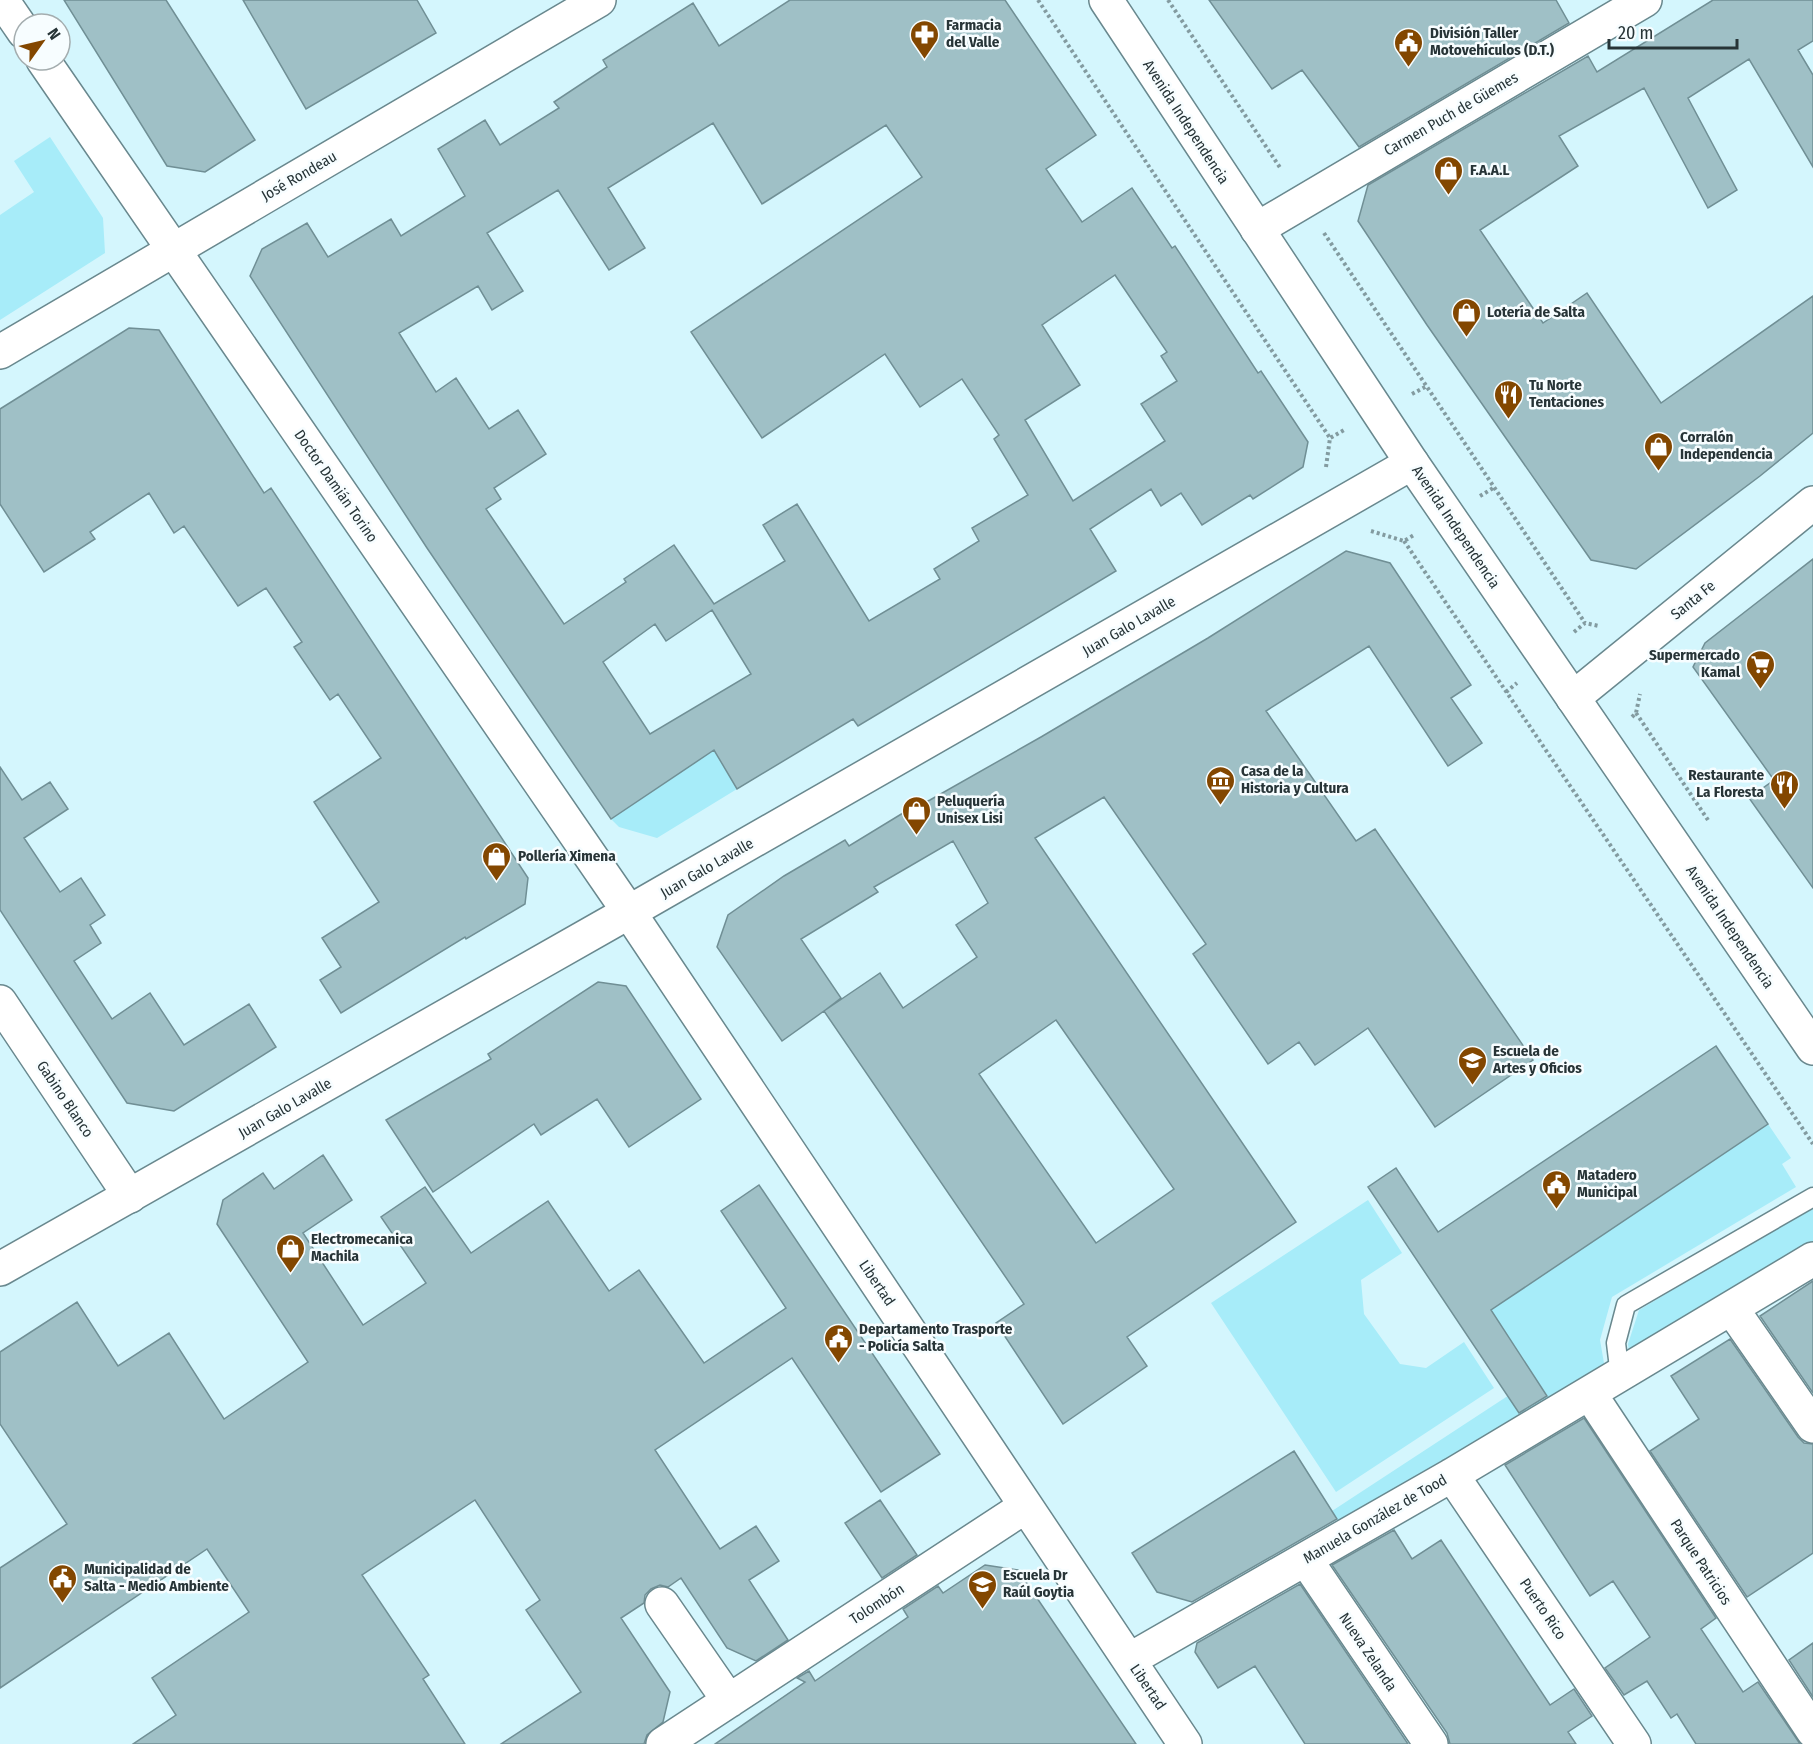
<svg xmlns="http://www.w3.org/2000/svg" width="1813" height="1744" font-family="'Fira Sans Condensed',sans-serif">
<rect width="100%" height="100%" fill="#d4f6fd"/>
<!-- green -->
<path fill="#a7ecf9" d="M 50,137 L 103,218 L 105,253 L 0,320 L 0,215 L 34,192 L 14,161 Z
M 698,723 L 737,789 L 657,838 L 619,827 L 611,819 L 677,775 Z
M 1768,1124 L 1791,1158 L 1782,1164 L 1796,1187 L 1612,1297 L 1600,1340 L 1605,1369 L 1342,1527 L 1332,1511 L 1535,1378 L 1491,1310 Z
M 1368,1200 L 1402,1253 L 1361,1280 L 1364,1314 L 1400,1364 L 1426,1368 L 1464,1342 L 1494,1388 L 1336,1492 L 1211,1303 Z
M 1813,1206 L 1813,1254 L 1631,1363 L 1628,1344 L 1639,1310 Z"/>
<!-- building -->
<path fill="#9fc0c6" stroke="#708f95" stroke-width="1.5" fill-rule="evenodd" d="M 64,0 L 166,0 L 255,140 L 205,172 L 167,166 Z
M 243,0 L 417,0 L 436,33 L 306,109 Z
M 790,0 L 1005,0 L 1096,135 L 1046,169 L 1082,222 L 1132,188 L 1172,248 L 1175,246 L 1258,373 L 1261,371 L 1308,442 L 1303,467 L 1253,499 L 1250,495 L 1202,525 L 1181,493 L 1161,506 L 1151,489 L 1090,529 L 1116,571 L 858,726 L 853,719 L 737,789 L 714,750 L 611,819 L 427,548 L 250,276 L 262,249 L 307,223 L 328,257 L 391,219 L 401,236 L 465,196 L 438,149 L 485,120 L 500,145 L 559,108 L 554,102 L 607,67 L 603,60 L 693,3 L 719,46 ZM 713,123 L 762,204 L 886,125 L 922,177 L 691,332 L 762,438 L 885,354 L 920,407 L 962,379 L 999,435 L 994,439 L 1028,495 L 972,528 L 979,541 L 934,569 L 940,579 L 869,621 L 797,504 L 763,525 L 785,561 L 714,604 L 674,545 L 624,579 L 626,582 L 564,624 L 486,509 L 501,499 L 494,488 L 546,454 L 518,410 L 489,429 L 456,378 L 436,392 L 399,333 L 478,286 L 492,310 L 523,291 L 487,233 L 558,190 L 609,270 L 645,248 L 608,188 ZM 1115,275 L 1167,352 L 1161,356 L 1177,381 L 1141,404 L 1165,441 L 1073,501 L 1025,420 L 1080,385 L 1042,325 ZM 712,610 L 751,674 L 650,734 L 603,662 L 655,624 L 666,641 Z
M 1209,0 L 1556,0 L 1569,23 L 1359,147 L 1302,70 L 1272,89 Z
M 1713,0 L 1813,0 L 1813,41 L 1798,50 L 1813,75 L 1813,167 L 1749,59 L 1688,98 L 1737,190 L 1708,208 L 1644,88 L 1559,136 L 1578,166 L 1480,230 L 1543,323 L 1587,293 L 1661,403 L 1813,296 L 1813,433 L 1760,476 L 1636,569 L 1591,560 L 1427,325 L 1358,221 L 1368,185 L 1588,56 L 1597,72 Z
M 129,328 L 159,330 L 264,493 L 271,488 L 528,878 L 525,904 L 466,939 L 465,937 L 341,1013 L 320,980 L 341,967 L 322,938 L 379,902 L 314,802 L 381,758 L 338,694 L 330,700 L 294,647 L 302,642 L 266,588 L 238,606 L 184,526 L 174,533 L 149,493 L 90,532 L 95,539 L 44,572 L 0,504 L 0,409 Z
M 1346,551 L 1390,563 L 1471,685 L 1451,698 L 1482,743 L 1448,766 L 1369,646 L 1266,711 L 1356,841 L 1375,829 L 1533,1060 L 1435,1127 L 1368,1028 L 1315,1065 L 1299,1042 L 1268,1064 L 1193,954 L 1206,944 L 1104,797 L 1035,838 L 1296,1222 L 1127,1337 L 1147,1366 L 1063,1424 L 996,1323 L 1024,1304 L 824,1011 L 782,1041 L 717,947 L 728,915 L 784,876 L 845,840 L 849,846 L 903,813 L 930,800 L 1041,737 L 1208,638 ZM 953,841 L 988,903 L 956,925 L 977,957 L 903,1008 L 880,973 L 824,1011 L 841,998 L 801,939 L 878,892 L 874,887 ZM 1056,1020 L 1174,1189 L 1096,1243 L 979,1074 Z
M 1813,559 L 1813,888 L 1749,798 L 1774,780 L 1693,667 L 1705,643 Z
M 0,767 L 22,800 L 50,782 L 68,809 L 24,838 L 60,892 L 81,878 L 105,915 L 90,925 L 101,943 L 74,961 L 112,1019 L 150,993 L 184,1045 L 249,1004 L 276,1047 L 174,1111 L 127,1103 L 0,910 Z
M 598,982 L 626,986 L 701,1099 L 629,1147 L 597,1099 L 541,1135 L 534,1124 L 433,1192 L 386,1120 L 491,1059 L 488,1054 Z
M 1716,1046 L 1768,1124 L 1491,1310 L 1547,1396 L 1519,1413 L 1368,1187 L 1396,1168 L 1438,1232 Z
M 323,1155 L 352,1200 L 303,1233 L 363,1325 L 426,1283 L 381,1217 L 425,1187 L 471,1253 L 548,1201 L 609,1291 L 639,1270 L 704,1363 L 786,1308 L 721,1211 L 759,1185 L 940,1454 L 881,1492 L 792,1358 L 655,1450 L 720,1549 L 756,1526 L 779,1561 L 749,1580 L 788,1640 L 756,1661 L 727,1648 L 681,1578 L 668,1587 L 660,1585 L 651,1589 L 645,1595 L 644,1603 L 621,1618 L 670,1692 L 663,1722 L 647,1735 L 644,1744 L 501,1744 L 581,1692 L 526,1610 L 540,1600 L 475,1500 L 362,1575 L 429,1675 L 423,1679 L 465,1744 L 133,1744 L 176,1715 L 152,1678 L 249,1612 L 207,1549 L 0,1688 L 0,1568 L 67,1524 L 0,1424 L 0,1352 L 77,1302 L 118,1366 L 169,1333 L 224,1419 L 308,1362 L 217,1224 L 223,1200 L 263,1173 L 274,1189 Z
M 1813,1281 L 1813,1393 L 1760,1316 Z
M 1730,1339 L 1798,1437 L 1804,1443 L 1813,1444 L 1813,1553 L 1747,1597 L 1650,1451 L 1699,1419 L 1671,1376 Z
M 1584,1418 L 1716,1618 L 1701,1629 L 1743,1692 L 1758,1682 L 1800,1744 L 1696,1744 L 1677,1714 L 1671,1718 L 1647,1681 L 1624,1695 L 1605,1668 L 1650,1637 L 1613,1581 L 1590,1596 L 1505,1465 Z
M 1294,1451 L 1337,1519 L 1192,1602 L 1157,1592 L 1132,1553 Z
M 880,1500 L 917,1555 L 882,1578 L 845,1523 Z
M 1394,1530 L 1412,1559 L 1441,1540 L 1550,1705 L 1574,1689 L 1592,1716 L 1568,1732 L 1576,1744 L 1450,1744 L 1447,1733 L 1332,1565 Z
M 985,1565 L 1018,1570 L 1136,1744 L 715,1744 L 805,1682 L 797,1678 L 809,1671 L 815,1681 L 908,1617 L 903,1609 L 938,1586 L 943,1593 Z
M 1300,1584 L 1408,1744 L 1305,1744 L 1255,1666 L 1218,1688 L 1195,1652 L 1197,1643 Z
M 1813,1643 L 1813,1697 L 1789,1660 Z"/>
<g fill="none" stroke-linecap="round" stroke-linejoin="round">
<defs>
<path id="service" d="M 1620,1376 L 1616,1343 L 1626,1305 L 1813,1197"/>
<path id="minor" d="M 2,0 L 24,32
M 43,60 L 629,912 L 1185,1744
M 1257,229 L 1645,0
M 0,352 L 599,0
M 1573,698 L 1813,503
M 0,1002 L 130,1196
M 1732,1309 L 1813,1426
M 1590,1394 L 1813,1731
M 1452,1475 L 1634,1744
M 1306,1560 L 1431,1744
M 662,1604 L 729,1701
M 1129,1660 L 1452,1475 L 1813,1259
M 663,1744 L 1026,1506"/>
<path id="tertiary" d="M 0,1269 L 629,912 L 1412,463"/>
<path id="secondary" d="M 1106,0 L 1412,463 L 1813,1048"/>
</defs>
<!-- service casing -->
<use href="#service" stroke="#69888e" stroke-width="21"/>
<!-- minor casing -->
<use href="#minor" stroke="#69888e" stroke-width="36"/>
<!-- tertiary casing -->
<use href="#tertiary" stroke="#69888e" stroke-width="36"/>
<!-- secondary casing -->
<use href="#secondary" stroke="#69888e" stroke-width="36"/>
<!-- path -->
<path stroke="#839ba0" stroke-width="4" stroke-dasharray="3 3" stroke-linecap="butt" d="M 1038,0 L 1330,438
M 1168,0 L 1281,169
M 1324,233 L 1585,623
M 1412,394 L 1427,386
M 1326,467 L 1330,438 L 1344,430
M 1480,496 L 1495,487
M 1371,531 L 1404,541 L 1414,535
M 1404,541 L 1813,1144
M 1574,632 L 1585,623 L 1599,626
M 1506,692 L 1517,683
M 1636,713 L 1708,820
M 1632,717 L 1636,713 L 1640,694"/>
<!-- service -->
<use href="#service" stroke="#fff" stroke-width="18"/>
<!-- minor -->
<use href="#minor" stroke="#fff" stroke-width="33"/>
<!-- tertiary -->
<use href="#tertiary" stroke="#fff" stroke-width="33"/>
<!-- secondary -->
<use href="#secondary" stroke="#fff" stroke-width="33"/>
</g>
<!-- icons -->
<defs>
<symbol id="pharmacy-pin" viewBox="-11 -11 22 30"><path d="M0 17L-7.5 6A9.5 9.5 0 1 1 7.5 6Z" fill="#834700" stroke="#f7fdff"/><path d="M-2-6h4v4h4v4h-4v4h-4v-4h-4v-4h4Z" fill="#fff"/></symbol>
<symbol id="civic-pin" viewBox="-11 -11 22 30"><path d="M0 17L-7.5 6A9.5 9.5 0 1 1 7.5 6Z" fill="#834700" stroke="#f7fdff"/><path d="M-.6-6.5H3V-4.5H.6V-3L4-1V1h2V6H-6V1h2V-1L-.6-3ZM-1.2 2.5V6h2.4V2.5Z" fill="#fff"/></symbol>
<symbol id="shop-pin" viewBox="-11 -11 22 30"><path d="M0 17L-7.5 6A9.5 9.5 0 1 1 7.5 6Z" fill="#834700" stroke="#f7fdff"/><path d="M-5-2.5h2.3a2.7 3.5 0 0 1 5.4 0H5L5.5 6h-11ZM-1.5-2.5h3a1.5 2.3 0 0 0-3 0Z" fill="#fff"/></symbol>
<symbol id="restaurant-pin" viewBox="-11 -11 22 30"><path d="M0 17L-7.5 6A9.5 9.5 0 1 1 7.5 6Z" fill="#834700" stroke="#f7fdff"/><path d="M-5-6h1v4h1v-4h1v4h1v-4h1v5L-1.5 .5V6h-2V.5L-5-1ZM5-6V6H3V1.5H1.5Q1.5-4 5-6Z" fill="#fff"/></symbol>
<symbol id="supermarket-pin" viewBox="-11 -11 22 30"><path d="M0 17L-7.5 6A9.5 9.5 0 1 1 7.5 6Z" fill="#834700" stroke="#f7fdff"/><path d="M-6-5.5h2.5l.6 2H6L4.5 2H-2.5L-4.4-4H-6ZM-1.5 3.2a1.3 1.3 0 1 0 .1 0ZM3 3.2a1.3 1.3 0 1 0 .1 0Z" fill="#fff"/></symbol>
<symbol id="museum-pin" viewBox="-11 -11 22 30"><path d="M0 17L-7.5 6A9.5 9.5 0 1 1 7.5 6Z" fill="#834700" stroke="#f7fdff"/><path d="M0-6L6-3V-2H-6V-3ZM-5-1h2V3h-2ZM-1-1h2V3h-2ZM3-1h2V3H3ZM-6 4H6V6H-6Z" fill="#fff"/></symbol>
<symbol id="university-pin" viewBox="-11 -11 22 30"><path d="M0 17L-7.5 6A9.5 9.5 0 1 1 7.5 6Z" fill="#834700" stroke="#f7fdff"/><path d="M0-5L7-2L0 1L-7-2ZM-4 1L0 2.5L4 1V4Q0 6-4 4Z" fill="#fff"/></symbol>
<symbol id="school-pin" viewBox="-11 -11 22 30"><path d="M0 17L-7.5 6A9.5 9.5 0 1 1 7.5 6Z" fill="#834700" stroke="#f7fdff"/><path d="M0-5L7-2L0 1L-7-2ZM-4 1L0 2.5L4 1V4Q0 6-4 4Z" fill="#fff"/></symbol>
</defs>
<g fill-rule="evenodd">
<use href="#pharmacy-pin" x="908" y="18" width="33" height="45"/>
<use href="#civic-pin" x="1392" y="26" width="33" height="45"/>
<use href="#shop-pin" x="1432" y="154" width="33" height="45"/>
<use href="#shop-pin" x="1450" y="296" width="33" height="45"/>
<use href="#restaurant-pin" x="1492" y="378" width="33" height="45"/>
<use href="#shop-pin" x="1642" y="430" width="33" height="45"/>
<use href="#supermarket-pin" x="1744" y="648" width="33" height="45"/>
<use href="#museum-pin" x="1204" y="764" width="33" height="45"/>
<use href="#restaurant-pin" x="1768" y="768" width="33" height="45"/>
<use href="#shop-pin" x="900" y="794" width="33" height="45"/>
<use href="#shop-pin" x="480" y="840" width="33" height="45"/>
<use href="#university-pin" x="1456" y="1044" width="33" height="45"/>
<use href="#civic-pin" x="1540" y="1168" width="33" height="45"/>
<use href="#shop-pin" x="274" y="1232" width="33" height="45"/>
<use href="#civic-pin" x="822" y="1322" width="33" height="45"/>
<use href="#civic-pin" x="46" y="1562" width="33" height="45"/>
<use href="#school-pin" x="966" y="1568" width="33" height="45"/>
</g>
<g text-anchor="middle" stroke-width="5" stroke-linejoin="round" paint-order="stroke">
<!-- poi labels -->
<g font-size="15" font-weight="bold" fill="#273437" stroke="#f7fdff" text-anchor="start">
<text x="946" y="30">Farmacia<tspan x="946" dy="17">del Valle</tspan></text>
<text x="1430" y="38">División Taller<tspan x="1430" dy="17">Motovehículos (D.T.)</tspan></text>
<text x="1470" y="175">F.A.A.L</text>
<text x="1487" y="317">Lotería de Salta</text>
<text x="1529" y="390">Tu Norte<tspan x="1529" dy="17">Tentaciones</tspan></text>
<text x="1680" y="442">Corralón<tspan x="1680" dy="17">Independencia</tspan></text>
<text x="1740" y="660" text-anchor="end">Supermercado<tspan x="1740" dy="17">Kamal</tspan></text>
<text x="1241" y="776">Casa de la<tspan x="1241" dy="17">Historia y Cultura</tspan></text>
<text x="1764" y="780" text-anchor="end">Restaurante<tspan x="1764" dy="17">La Floresta</tspan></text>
<text x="937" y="806">Peluquería<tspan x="937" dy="17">Unisex Lisi</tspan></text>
<text x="518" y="861">Pollería Ximena</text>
<text x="1493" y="1056">Escuela de<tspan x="1493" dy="17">Artes y Oficios</tspan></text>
<text x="1577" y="1180">Matadero<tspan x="1577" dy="17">Municipal</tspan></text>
<text x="311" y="1244">Electromecanica<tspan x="311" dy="17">Machila</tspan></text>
<text x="859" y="1334">Departamento Trasporte<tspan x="859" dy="17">- Policía Salta</tspan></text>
<text x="84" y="1574">Municipalidad de<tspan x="84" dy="17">Salta - Medio Ambiente</tspan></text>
<text x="1003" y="1580">Escuela Dr<tspan x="1003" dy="17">Raúl Goytia</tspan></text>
</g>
<!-- street labels -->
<g font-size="15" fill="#273437" stroke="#f7fdff">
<text transform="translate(1451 114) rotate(-30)" y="5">Carmen Puch de Güemes</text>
<text transform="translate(1186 122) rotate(57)" y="5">Avenida Independencia</text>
<text transform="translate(299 176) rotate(-30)" y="5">José Rondeau</text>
<text transform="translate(336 486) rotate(55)" y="5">Doctor Damián Torino</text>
<text transform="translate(1456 527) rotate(56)" y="5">Avenida Independencia</text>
<text transform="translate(1693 600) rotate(-39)" y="5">Santa Fe</text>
<text transform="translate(1129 626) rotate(-30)" y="5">Juan Galo Lavalle</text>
<text transform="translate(707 868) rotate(-30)" y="5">Juan Galo Lavalle</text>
<text transform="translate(1730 927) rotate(56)" y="5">Avenida Independencia</text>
<text transform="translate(65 1099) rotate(56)" y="5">Gabino Blanco</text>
<text transform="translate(285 1108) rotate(-30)" y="5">Juan Galo Lavalle</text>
<text transform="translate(877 1283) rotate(56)" y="5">Libertad</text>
<text transform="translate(1375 1519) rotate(-30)" y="5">Manuela González de Tood</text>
<text transform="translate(1701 1562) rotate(57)" y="5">Parque Patricios</text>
<text transform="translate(877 1604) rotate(-33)" y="5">Tolombón</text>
<text transform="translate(1543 1609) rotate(56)" y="5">Puerto Rico</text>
<text transform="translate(1368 1652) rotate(56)" y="5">Nueva Zelanda</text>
<text transform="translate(1148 1687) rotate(56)" y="5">Libertad</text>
</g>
</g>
<!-- north arrow -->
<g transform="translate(42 42) rotate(56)"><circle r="28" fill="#f7fdff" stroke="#a4adaf" stroke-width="1.5"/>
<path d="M0-4.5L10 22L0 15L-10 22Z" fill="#834700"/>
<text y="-9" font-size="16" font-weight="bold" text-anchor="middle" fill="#273437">N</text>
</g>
<!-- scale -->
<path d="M1609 39v9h128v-9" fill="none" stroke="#273437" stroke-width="3"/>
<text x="1618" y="39" font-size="18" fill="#273437" stroke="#f7fdff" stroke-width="4.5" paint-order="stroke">20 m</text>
</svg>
